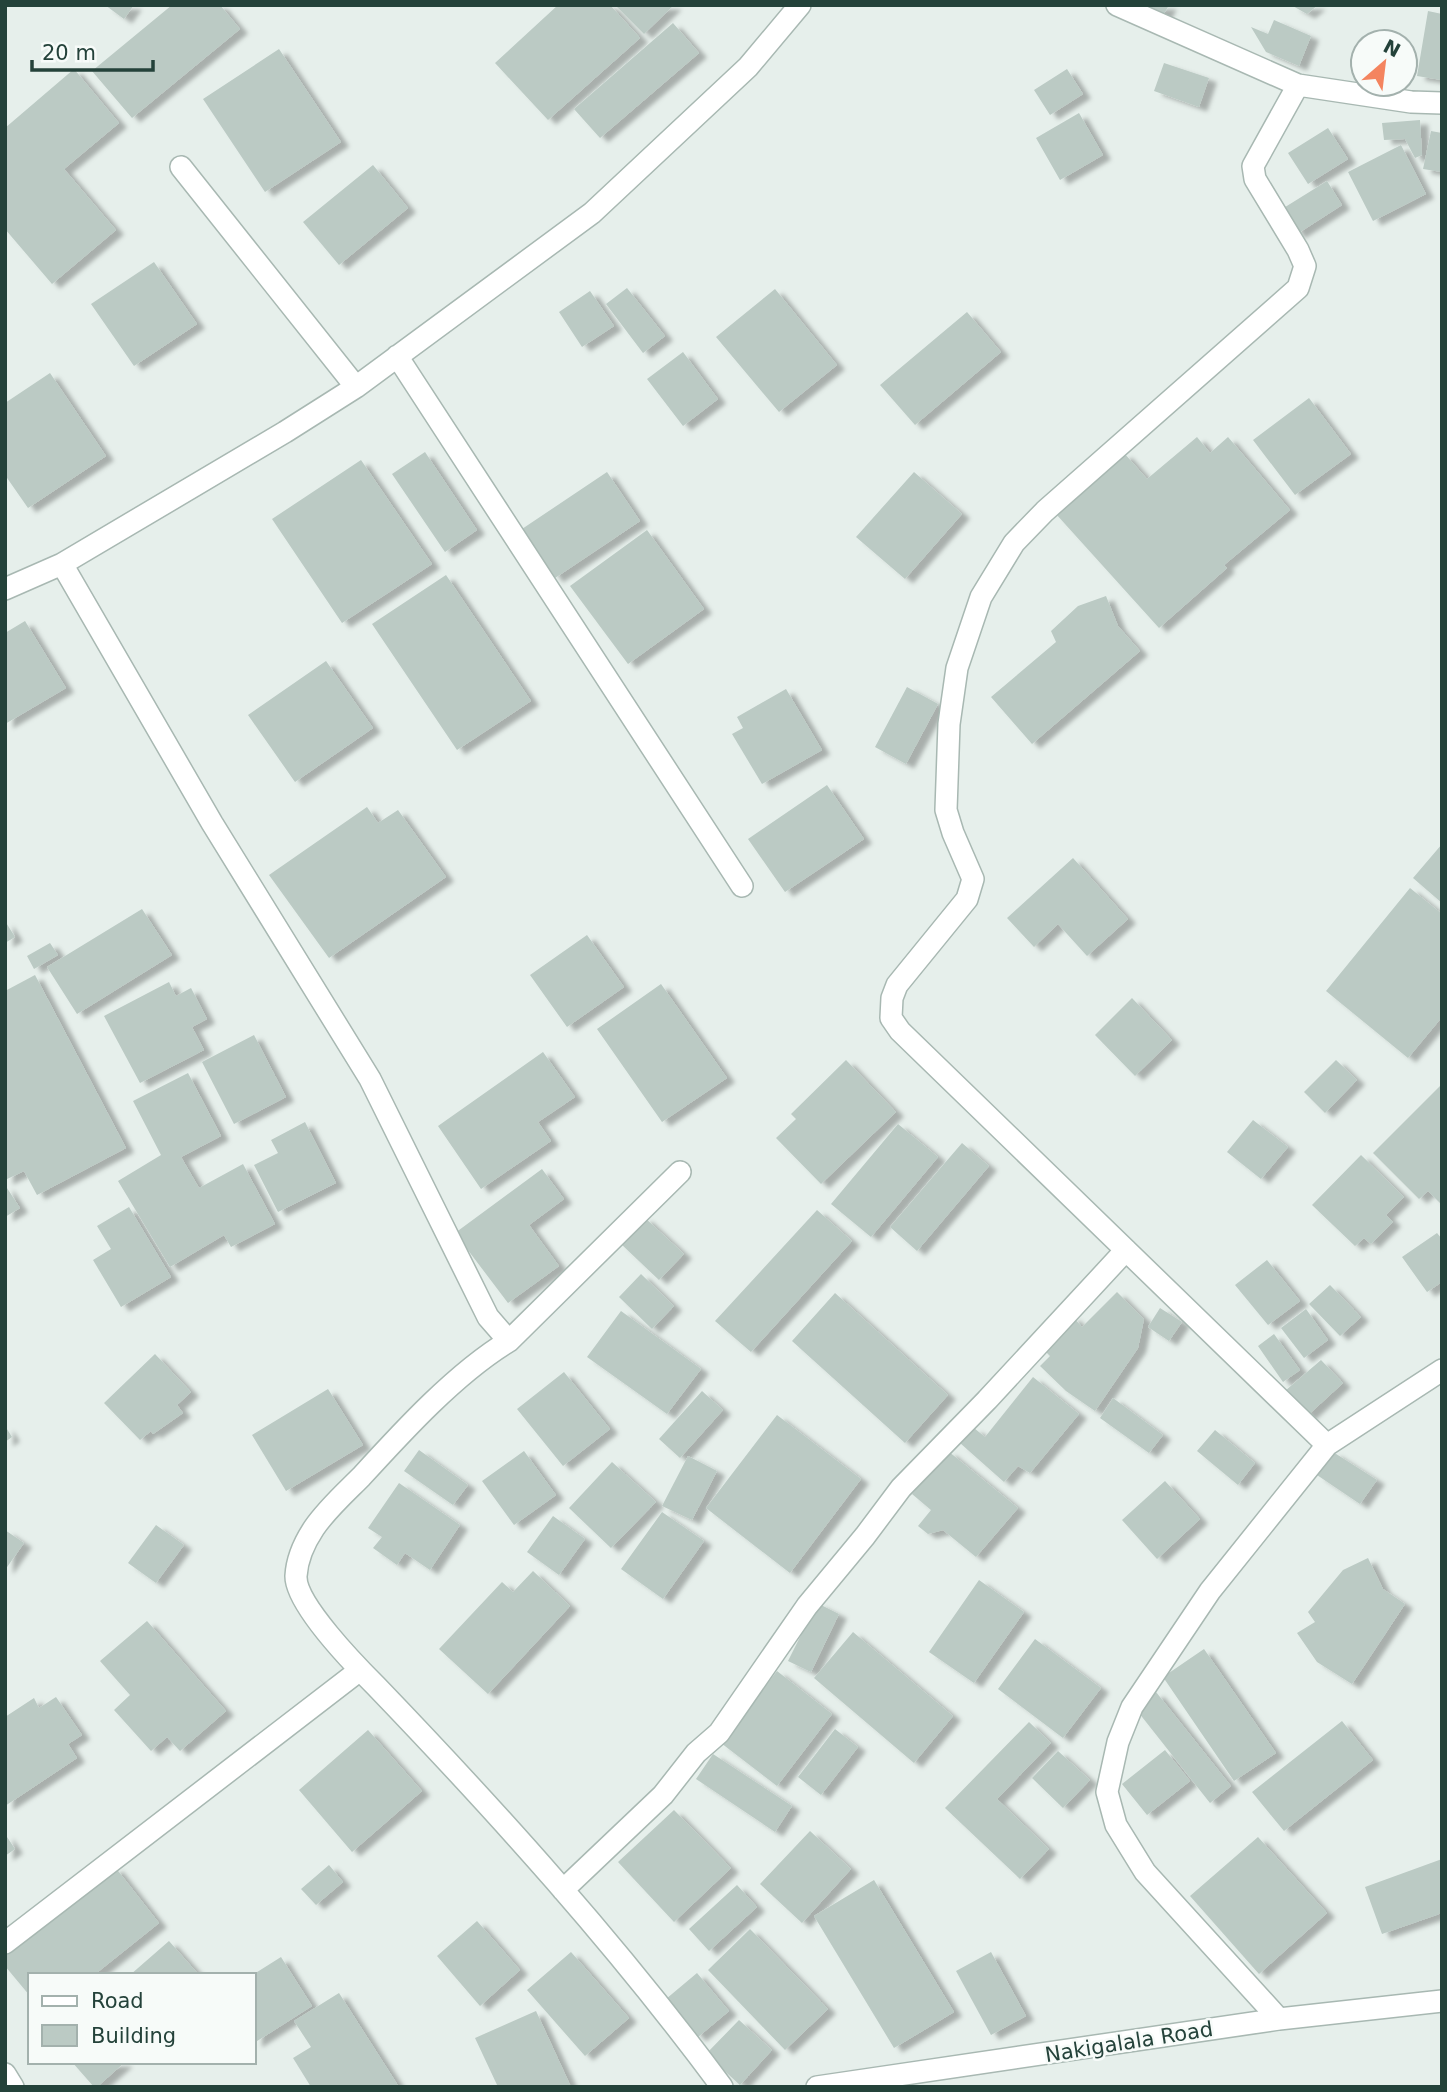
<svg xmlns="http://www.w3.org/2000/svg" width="1447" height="2092" viewBox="0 0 1447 2092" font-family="'DejaVu Sans',sans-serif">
<defs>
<filter id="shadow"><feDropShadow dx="8" dy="4.5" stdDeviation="2" flood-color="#0004"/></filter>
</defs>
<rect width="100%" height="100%" fill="#e6efeb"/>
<path fill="#bbcac4" filter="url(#shadow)" d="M105,5H134L124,19Z
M172,5H220L240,29L132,118L92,71Z
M558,5H610L640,38L548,120L495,63Z
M615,5H674L644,34Z
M1139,5H1169L1161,19Z
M1291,5H1318L1307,14Z
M1428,11L1442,14V80L1417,76Z
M1274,20L1311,36L1299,66L1266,52L1251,27L1268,34Z
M673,23L699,53L600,138L574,109Z
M279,49L341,142L265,192L203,99Z
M1164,63L1209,78L1199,107L1154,91Z
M74,69L119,123L64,169L116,230L52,284L5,229V128Z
M1067,69L1083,94L1050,115L1034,90Z
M1079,113L1103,155L1060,180L1036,138Z
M1420,120L1422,155L1415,158L1405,139L1384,140L1382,123Z
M1328,128L1348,159L1308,184L1288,153Z
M1431,131L1442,133V172L1423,169Z
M1401,145L1426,194L1373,221L1348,172Z
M373,165L408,208L339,265L303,222Z
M1327,181L1342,205L1297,234L1282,209Z
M154,262L197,324L134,366L91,304Z
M627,288L665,336L643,353L606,304Z
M775,289L837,365L779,412L716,337Z
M590,291L614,326L582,347L559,312Z
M967,312L1001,352L915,425L880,385Z
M683,352L718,399L683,426L647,379Z
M50,373L106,456L28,508L5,475V403Z
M1309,398L1351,454L1295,495L1253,440Z
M1197,437L1210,453L1228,437L1290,510L1224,565L1227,568L1159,628L1056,514L1124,453L1147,479Z
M425,452L477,530L445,552L392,474Z
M361,460L432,564L342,623L272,519Z
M607,472L640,521L555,578L522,529Z
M914,472L962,514L905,579L856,537Z
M647,530L704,609L628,664L570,586Z
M446,575L531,701L457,750L372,624Z
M1106,596L1118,626L1140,651L1032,744L991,697L1056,642L1051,631L1078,606Z
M25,621L66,688L5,724V633Z
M326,661L373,728L295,782L248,715Z
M907,687L938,704L906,764L875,747Z
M786,689L822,750L762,784L732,734L743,728L737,717Z
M827,785L864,839L785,892L748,839Z
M367,807L378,823L398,810L446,877L329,958L269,875Z
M1442,844V903L1413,878Z
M1073,858L1128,919L1087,956L1058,924L1034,947L1007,918Z
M1410,888L1442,914V1017L1408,1058L1326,991Z
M142,909L172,955L77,1014L47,967Z
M5,921L15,937L5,943Z
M587,935L624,987L567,1027L530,975Z
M50,943L58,955L34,969L27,956Z
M35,975L126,1148L37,1195L24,1171L5,1180V991Z
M169,982L176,996L191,988L207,1019L192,1027L204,1050L140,1083L104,1016Z
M661,984L727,1078L662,1122L597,1029Z
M1132,998L1172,1040L1135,1076L1095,1035Z
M254,1035L286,1097L234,1124L202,1062Z
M543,1052L575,1097L538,1122L551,1141L481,1189L438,1126Z
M846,1060L896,1112L821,1184L776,1138L796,1119L791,1114Z
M1336,1060L1357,1080L1325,1113L1304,1092Z
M188,1073L221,1136L181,1157L199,1188L243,1164L275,1224L231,1247L224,1235L170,1267L118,1181L161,1155L133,1101Z
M1442,1084V1205L1428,1191L1419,1199L1373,1153Z
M1253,1120L1288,1147L1261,1179L1227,1152Z
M305,1122L336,1183L278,1212L254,1165L278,1153L271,1140Z
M898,1124L938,1157L871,1237L831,1204Z
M962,1143L989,1166L917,1251L890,1227Z
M1361,1155L1404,1197L1386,1215L1393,1222L1371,1244L1364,1238L1355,1246L1312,1205Z
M542,1169L564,1199L529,1225L559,1266L508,1303L455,1233Z
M5,1185L20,1208L5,1217Z
M129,1207L171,1277L121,1307L93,1260L111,1249L97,1226Z
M817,1210L852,1241L751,1352L715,1321Z
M644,1217L684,1254L659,1280L620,1243Z
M1437,1233L1442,1239V1282L1427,1292L1402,1257Z
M1267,1260L1300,1301L1268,1325L1235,1285Z
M641,1274L674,1306L652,1329L619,1297Z
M1330,1285L1361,1317L1340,1336L1309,1304Z
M1117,1292L1144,1319L1138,1348L1095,1411L1066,1391L1040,1366L1050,1356L1041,1347L1072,1316L1082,1327Z
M835,1293L948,1395L905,1443L792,1341Z
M1160,1308L1182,1322L1169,1341L1148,1327Z
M1306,1309L1328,1340L1304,1358L1281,1328Z
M621,1311L701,1369L667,1414L587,1357Z
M1274,1334L1300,1370L1283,1382L1258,1346Z
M155,1354L191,1392L177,1405L183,1413L153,1434L151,1431L140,1440L104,1403Z
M1321,1360L1343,1383L1307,1416L1285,1391Z
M564,1372L610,1429L563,1466L517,1409Z
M1033,1377L1079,1414L1030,1473L1018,1466L1004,1482L960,1443L974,1428L985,1437Z
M328,1389L363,1445L286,1491L252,1435Z
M702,1391L723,1410L680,1458L659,1439Z
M1113,1398L1163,1435L1149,1453L1100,1418Z
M777,1415L861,1479L790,1573L706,1508Z
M5,1426L12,1437L5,1442Z
M1215,1430L1255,1463L1238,1485L1197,1451Z
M419,1450L468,1485L453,1505L404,1471Z
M524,1451L556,1495L514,1525L482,1481Z
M948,1451L1018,1508L976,1557L943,1530L928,1534L918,1526L931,1510L912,1494Z
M1333,1452L1377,1480L1360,1504L1317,1475Z
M688,1456L717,1471L692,1520L662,1506Z
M612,1462L656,1502L611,1548L569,1508Z
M1165,1481L1200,1519L1157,1559L1122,1520Z
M399,1483L460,1525L430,1570L405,1553L397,1565L373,1548L382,1537L368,1528Z
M662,1512L704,1541L663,1599L621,1569Z
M553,1516L585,1539L559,1575L527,1552Z
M156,1525L184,1545L156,1583L128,1563Z
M5,1530L24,1543L5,1570Z
M1368,1558L1383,1589L1405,1604L1352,1684L1317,1662L1297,1633L1315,1622L1308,1612L1343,1570Z
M533,1571L570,1606L488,1694L439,1649L502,1582L513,1592Z
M979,1580L1024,1612L974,1683L929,1652Z
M817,1603L839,1614L811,1672L788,1661Z
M147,1621L226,1711L180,1751L167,1737L151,1751L114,1710L130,1695L100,1661Z
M853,1632L953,1716L914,1763L814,1678Z
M1035,1639L1101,1688L1063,1738L998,1689Z
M1204,1649L1276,1753L1234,1781L1163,1677Z
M777,1671L832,1714L777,1786L721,1743Z
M1156,1692L1231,1786L1210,1803L1135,1708Z
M56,1697L82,1735L68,1744L77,1758L5,1806V1717L34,1698L39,1708Z
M1342,1721L1373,1760L1284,1831L1252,1792Z
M1029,1722L1051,1743L997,1799L1049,1849L1020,1879L945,1808Z
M835,1729L858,1747L821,1795L798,1777Z
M368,1730L422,1791L352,1852L299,1790Z
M1165,1750L1190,1781L1147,1815L1122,1784Z
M1058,1751L1090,1780L1063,1808L1032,1778Z
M713,1754L792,1806L775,1832L696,1779Z
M674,1810L731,1868L674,1922L618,1862Z
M810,1831L851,1869L802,1923L760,1884Z
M5,1834L15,1849L5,1856Z
M1258,1837L1327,1913L1259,1974L1190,1896Z
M1442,1859V1913L1382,1934L1365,1887Z
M329,1865L343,1882L316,1905L301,1889Z
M115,1867L159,1923L94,1975H30V1996L5,1966V1953Z
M874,1880L954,2012L894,2048L814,1916Z
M737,1885L757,1907L709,1951L689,1929Z
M477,1921L520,1970L480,2006L437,1956Z
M750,1929L828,2009L785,2050L708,1970Z
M169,1941L199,1975H130Z
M571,1952L629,2018L585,2056L527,1990Z
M991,1952L1026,2016L991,2035L956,1971Z
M281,1957L312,2006L254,2043V1974Z
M697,1973L729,2011L698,2037L666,1999Z
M339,1993L399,2087H311L293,2058L311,2047L294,2021Z
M536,2011L571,2087H498L475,2038Z
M739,2020L772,2050L740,2085L706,2054Z
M72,2062H125L97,2087H94Z"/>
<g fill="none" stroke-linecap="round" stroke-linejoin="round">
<defs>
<path id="minor" d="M1117,5L1298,85L1411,102L1442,103
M1298,85L1253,166L1255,179L1298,250L1305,266L1298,288L1045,511L1014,543L981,597L957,668L949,724L946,810L953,833L973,879L967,899L897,985L892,998L891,1018L900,1031L1327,1445
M181,167L356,387
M397,356L742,886
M62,564L212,823L370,1079L488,1317L509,1341C456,1373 403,1431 361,1477C345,1493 327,1509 314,1528C304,1543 297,1558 296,1576C295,1604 356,1666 376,1686C498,1813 617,1945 722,2087
M5,589L62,564L285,432L356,387L592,213L748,67L800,5
M509,1341L680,1172
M563,1890L663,1795L696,1753L719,1733L807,1606L865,1536L901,1488L987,1400L1126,1250
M5,1943L360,1670
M1279,2019L1145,1872L1116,1825L1107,1792L1118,1742L1132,1707L1210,1591L1327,1445L1442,1370
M5,2074L13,2087
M817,2087L1279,2019L1442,2001"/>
</defs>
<use href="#minor" stroke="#a8b8b2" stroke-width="24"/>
<use href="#minor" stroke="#fff" stroke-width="21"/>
</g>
<g text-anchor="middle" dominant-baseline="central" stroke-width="5" stroke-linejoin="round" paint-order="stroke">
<g font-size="21" fill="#24423a" stroke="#f7fbf9">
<text transform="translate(1129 2042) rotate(-9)">Nakigalala Road</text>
</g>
</g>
<rect width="1447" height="2092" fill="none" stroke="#24423a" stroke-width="14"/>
<rect x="28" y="1973" width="228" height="91" fill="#f7fbf9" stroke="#a3b1ad" stroke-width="2"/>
<rect x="42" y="1996" width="35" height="10" fill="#ffffff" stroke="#a3b1ad" stroke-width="2"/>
<text x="91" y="2008" font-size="21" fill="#24423a">Road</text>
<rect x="42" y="2025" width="35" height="21" fill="#bbcac4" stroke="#a3b1ad" stroke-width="2"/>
<text x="91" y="2043" font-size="21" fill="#24423a">Building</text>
<g transform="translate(1384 63) rotate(28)"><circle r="33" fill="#f7fbf9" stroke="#a3b1ad" stroke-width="2"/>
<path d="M0-5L12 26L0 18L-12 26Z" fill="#f4845f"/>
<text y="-10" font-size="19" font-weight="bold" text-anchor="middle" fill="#24423a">N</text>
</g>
<path d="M32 60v10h121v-10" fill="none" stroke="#24423a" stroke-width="3.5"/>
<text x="42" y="60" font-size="21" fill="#24423a" stroke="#f7fbf9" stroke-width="5" paint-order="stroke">20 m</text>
</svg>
